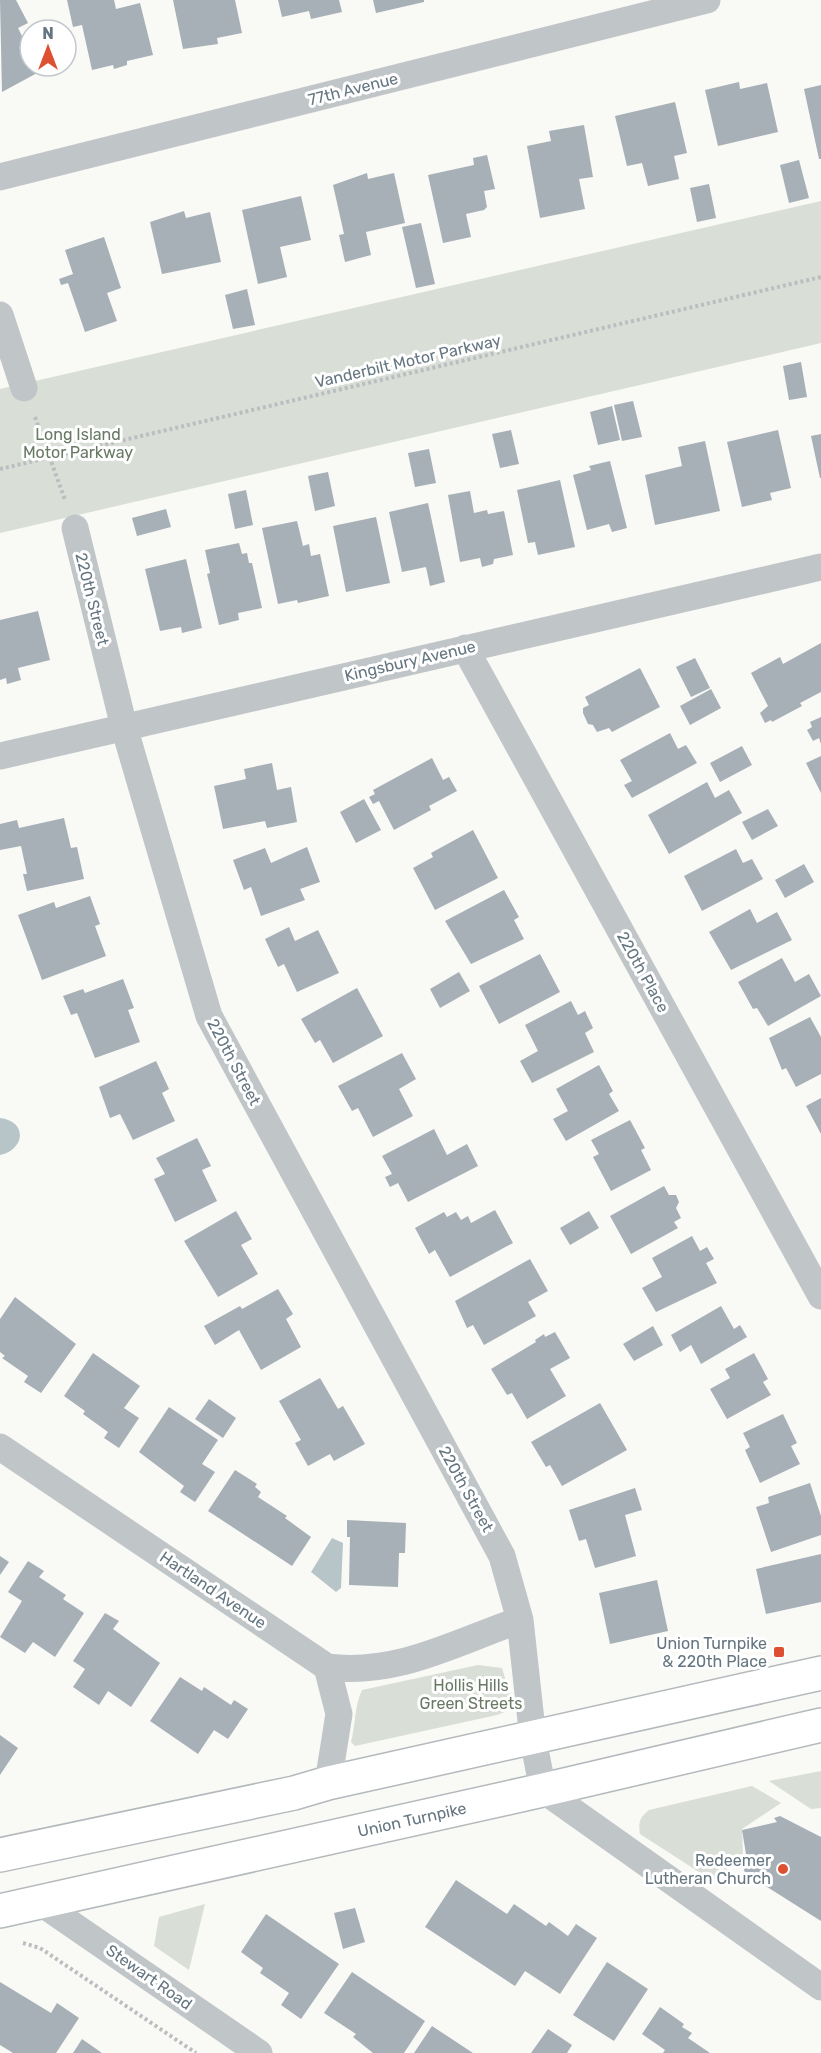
<svg xmlns="http://www.w3.org/2000/svg" width="821" height="2053" viewBox="0 0 821 2053" font-family="Rubik,sans-serif">
<rect width="100%" height="100%" fill="#f9f9f6"/>
<path fill="#d9ded6" d="M821,201V343L0,533V389Z
M478,1665L502,1668L512,1702L507,1711L497,1715L355,1746L351,1742C356,1723 354,1708 362,1690Z
M821,1771V1808L811,1809L769,1781Z
M752,1786L781,1803L742,1829L743,1857L713,1881L640,1834C638,1822 640,1817 649,1810Z
M205,1904L189,1970L154,1946L159,1917Z"/>
<path fill="#b8c5c8" d="M0,1118C27,1121 26,1149 0,1155Z
M332,1538L343,1543L341,1588L336,1592L311,1572Z"/>
<path fill="#a7b0b6" d="M0,0H16L28,23L18,28L23,38L30,34V66H50L2,92Z
M67,0H114L116,9L140,3L153,55L127,61V65L114,69L113,65L92,70L82,25L73,27Z
M173,0H235L242,33L217,38L218,44L183,49Z
M278,0H339L342,12L311,19L309,11L282,17Z
M373,0H424V2L376,13Z
M739,82L740,89L767,83L778,132L718,146L705,90Z
M821,85V159H819L804,89Z
M675,102L687,153L674,156L679,179L648,186L642,163L627,166L615,116Z
M584,125L593,177L579,179L585,209L540,218L527,146L551,141L549,131Z
M487,155L495,189L484,191L487,207L484,210L466,214L471,237L443,243L428,175L474,165L473,158Z
M799,160L809,198L789,203L780,165Z
M367,173L368,179L394,173L405,223L366,232L371,255L345,262L339,235L344,234L333,185Z
M709,184L716,218L697,222L690,188Z
M301,196L311,240L280,247L287,277L258,284L242,210Z
M184,211L186,218L210,212L221,262L162,274L150,222Z
M421,223L435,284L416,288L402,227Z
M104,237L121,288L107,293L117,321L85,332L68,283L61,285L59,279L73,274L65,250Z
M247,289L255,325L233,329L225,295Z
M801,362L807,397L789,400L783,366Z
M633,401L642,437L622,441L614,405Z
M612,406L620,440L598,445L590,412Z
M511,430L519,464L500,468L492,434Z
M778,430L791,488L770,493L772,500L742,507L727,442Z
M821,434V478H820L811,436Z
M705,441L720,511L655,525L645,475L682,466L678,447Z
M429,449L436,483L415,487L408,453Z
M610,461L627,528L612,532L609,524L587,530L573,475L591,470L589,466Z
M328,472L335,506L315,511L308,476Z
M560,480L575,547L538,555L535,542L528,543L517,490Z
M246,490L253,525L235,529L228,494Z
M470,491L474,513L487,510L488,514L504,511L513,555L494,559L493,564L482,567L480,558L460,562L448,495Z
M428,503L445,582L430,586L426,567L402,572L389,512Z
M166,509L171,527L137,536L132,518Z
M376,517L390,583L346,592L333,526Z
M297,521L303,546L309,544L311,556L320,554L329,596L298,603L297,600L278,604L262,528Z
M239,543L242,554L247,553L249,563H252L262,608L238,613L239,620L219,625L207,574L210,573L205,550Z
M186,559L202,628L182,633L181,627L160,631L145,569Z
M38,611L50,660L18,668L21,680L7,684L6,678L0,680V620Z
M821,643V692L800,703L802,706L772,722L771,720L765,723L760,713L768,706L751,673L780,657L783,664Z
M695,658L710,688L691,697L676,667Z
M640,668L660,707L612,732L609,728L597,732L593,725L588,724L583,713V708L589,705L585,697Z
M711,689L721,708L690,725L680,706Z
M821,717V744L819,738L813,741L807,730L812,727L810,722Z
M670,733L678,749L686,745L697,763L632,798L624,785L632,781L620,760Z
M742,746L752,765L720,782L710,763Z
M821,756V793L806,763Z
M432,758L443,780L449,777L457,791L429,806L431,810L394,830L379,801L373,804L369,797L375,794L373,790Z
M272,763L277,790L291,787L297,822L267,828L265,821L223,829L214,786L246,779L244,769Z
M707,782L715,798L729,790L742,813L669,854L648,815Z
M364,799L381,830L356,843L340,812Z
M768,809L778,826L752,840L742,822Z
M64,818L71,848L77,847L84,879L27,891L23,874H27L21,846L0,850V824L17,820L19,828Z
M473,830L498,878L435,910L413,868L433,857L431,853Z
M307,847L320,882L300,889L305,900L261,916L251,887L244,890L233,860L265,848L271,863Z
M736,849L743,863L752,859L763,879L702,911L684,876Z
M804,864L814,882L785,898L775,880Z
M504,890L519,917L514,920L524,939L471,964L445,921Z
M90,896L100,924L95,926L106,956L42,980L18,915L54,902L56,908Z
M750,909L757,923L777,912L792,940L731,970L709,932Z
M289,927L295,941L318,930L339,973L297,992L284,964L278,967L265,939Z
M540,954L560,992L499,1024L479,986Z
M782,958L795,982L809,974L821,996L768,1026L757,1008L753,1009L738,982Z
M459,972L470,991L440,1008L430,989Z
M123,979L134,1008L128,1010L140,1042L95,1058L77,1013L71,1015L63,996L83,989L85,993Z
M357,988L383,1036L333,1063L320,1040L315,1043L301,1019Z
M571,1001L578,1015L585,1011L593,1028L585,1033L594,1052L532,1083L520,1061L538,1051L525,1025Z
M810,1017L821,1037V1074L796,1087L786,1068L782,1070L769,1038Z
M402,1053L416,1079L399,1089L413,1116L373,1137L358,1108L352,1111L338,1086Z
M156,1061L169,1089L162,1093L175,1121L133,1140L120,1114L110,1118L99,1087Z
M599,1065L613,1091L609,1094L619,1111L566,1141L553,1119L568,1111L556,1089Z
M821,1098V1134L806,1106Z
M630,1120L645,1148L641,1150L651,1170L611,1191L593,1157L599,1154L591,1140Z
M434,1129L447,1155L467,1144L478,1166L408,1202L398,1183L390,1187L385,1177L392,1174L382,1156Z
M197,1138L211,1166L202,1170L217,1201L175,1222L154,1179L165,1174L156,1158Z
M664,1186L669,1195H676L679,1202L676,1208L681,1218L674,1222L678,1228L631,1254L610,1216Z
M495,1210L513,1243L450,1277L435,1250L429,1254L415,1228L444,1212L447,1217L456,1212L461,1220L468,1216L471,1223Z
M236,1211L252,1239L241,1245L258,1274L218,1297L184,1241Z
M589,1211L599,1228L570,1245L560,1228Z
M692,1236L700,1251L707,1247L714,1259L706,1263L717,1283L656,1312L642,1288L662,1277L652,1258Z
M530,1259L548,1291L528,1302L536,1316L484,1345L473,1325L467,1328L455,1301Z
M278,1289L293,1314L286,1319L301,1347L261,1370L239,1330L215,1345L204,1326L240,1306L242,1309Z
M15,1297L76,1344L41,1393L24,1382L28,1376L2,1358L5,1356L0,1352V1319Z
M721,1306L734,1329L740,1325L747,1337L701,1364L691,1345L680,1352L671,1335Z
M653,1326L663,1345L634,1361L623,1344Z
M555,1332L570,1358L550,1369L566,1396L527,1419L512,1393L507,1395L491,1369L536,1342L535,1340L544,1334L545,1337Z
M93,1353L140,1386L124,1408L139,1418L119,1448L104,1438L108,1432L83,1414L85,1411L64,1396Z
M754,1353L768,1379L763,1382L771,1395L727,1419L710,1389L730,1378L725,1369Z
M320,1378L338,1409L343,1406L365,1444L334,1461L330,1454L308,1466L295,1443L301,1440L279,1401Z
M209,1399L236,1418L223,1438L195,1419Z
M600,1403L627,1450L562,1486L550,1465L546,1467L531,1442Z
M169,1407L218,1440L202,1464L215,1472L195,1502L180,1492L184,1486L139,1452Z
M783,1414L797,1443L791,1446L800,1464L760,1483L745,1450L750,1447L743,1433Z
M235,1470L257,1484L255,1487L261,1492L258,1497L287,1516L285,1518L311,1537L292,1566L208,1511Z
M810,1483L821,1516V1535L771,1552L756,1507L769,1503L768,1497Z
M635,1488L642,1510L625,1515L636,1556L595,1568L586,1539L579,1541L569,1510Z
M347,1520L406,1523L405,1553H399L398,1587L349,1585L350,1537H347Z
M821,1554V1602L766,1614L756,1569Z
M0,1556L9,1562L0,1575Z
M28,1561L44,1571L39,1577L66,1595L63,1599L84,1613L55,1657L33,1642L25,1653L0,1637L22,1601L8,1592Z
M657,1580L668,1631L610,1644L599,1593Z
M105,1613L119,1621L113,1629L160,1663L131,1707L108,1691L99,1705L73,1687L85,1669L73,1661Z
M180,1677L202,1691L204,1687L231,1705L234,1700L248,1709L228,1739L214,1730L198,1754L150,1721Z
M0,1735L18,1748L0,1775Z
M780,1816L821,1837V1921L745,1873L743,1866H748L742,1830L777,1822L774,1818Z
M456,1880L507,1914L514,1904L546,1926L549,1922L568,1936L576,1924L597,1938L560,1994L525,1971L515,1986L425,1927Z
M355,1908L365,1942L343,1949L334,1913Z
M266,1914L339,1964L301,2019L281,2005L289,1993L260,1973L263,1968L241,1952Z
M607,1962L648,1989L614,2041L573,2015Z
M352,1972L425,2021L404,2053H373L353,2037L356,2034L324,2013Z
M0,1982L51,2013L57,2003L79,2018L56,2053H13L0,2045Z
M660,2007L684,2024L682,2027L692,2033L688,2038L710,2053H663L665,2050L642,2034Z
M432,2026L473,2053H414Z
M548,2029L572,2045L567,2053H531Z
M82,2039L102,2053H73Z"/>
<g fill="none" stroke-linecap="round" stroke-linejoin="round">
<defs>
<g id="primary">
<path d="M0,1855L294,1793L328,1783L821,1673"/>
<path id="s1" d="M0,1911L543,1790L821,1725"/>
</g>
</defs>
<use href="#primary" stroke="#b4b9bd" stroke-width="36"/>
<path stroke="#bbbec0" stroke-width="4" stroke-dasharray="3 3" stroke-linecap="butt" d="M35,417L65,500
M0,469L821,277
M23,1943L40,1948L196,2053"/>
<path stroke="#c0c5c8" stroke-width="27" d="M0,177L707,0
M0,315L24,388
M75,528L124,727L209,1016L502,1556L520,1620L533,1739L543,1790L821,1987
M465,648L821,1296
M0,756L821,567
M0,1447L327,1667L339,1714L328,1783
M327,1667C398,1676 456,1642 520,1620
M38,1901L259,2053"/>
<use href="#primary" stroke="#fff" stroke-width="33"/>
</g>
<g fill="#de5032" stroke="#fff" stroke-width="2">
<rect x="773" y="1646" width="12" height="12" rx="3"/>
<circle cx="783" cy="1869" r="6"/>
</g>
<g text-anchor="middle" dominant-baseline="central" stroke-width="6" stroke-linejoin="round" paint-order="stroke">
<g font-size="16" fill="#657680" stroke="#fff">
<text transform="translate(353 89) rotate(-14)">77th Avenue</text>
<text transform="translate(408 361) rotate(-13)">Vanderbilt Motor Parkway</text>
<text transform="translate(92 599) rotate(76)">220th Street</text>
<text transform="translate(410 661) rotate(-13)">Kingsbury Avenue</text>
<text transform="translate(643 972) rotate(61)">220th Place</text>
<text transform="translate(234 1062) rotate(62)">220th Street</text>
<text transform="translate(466 1489) rotate(61)">220th Street</text>
<text transform="translate(213 1590) rotate(34)">Hartland Avenue</text>
<text stroke="none"><textPath href="#s1" startOffset="422">Union Turnpike</textPath></text>
<text transform="translate(149 1977) rotate(35)">Stewart Road</text>
</g>
<g font-size="16" fill="#687964" stroke="#fff">
<text x="78" y="434">Long Island<tspan x="78" dy="18">Motor Parkway</tspan></text>
<text x="471" y="1685">Hollis Hills<tspan x="471" dy="18">Green Streets</tspan></text>
</g>
<g font-size="16" fill="#657680" stroke="#fff" text-anchor="end">
<text x="767" y="1643">Union Turnpike<tspan x="767" dy="18">&amp; 220th Place</tspan></text>
<text x="771" y="1860">Redeemer<tspan x="771" dy="18">Lutheran Church</tspan></text>
</g>
</g>
<g transform="translate(48 48)"><circle r="28" fill="#ffffff" stroke="#c1c8cc" stroke-width="1.5"/>
<path d="M0-4.5L10 22L0 15L-10 22Z" fill="#de5032"/>
<text y="-9" font-size="16" font-weight="bold" text-anchor="middle" fill="#657680">N</text>
</g>
</svg>
